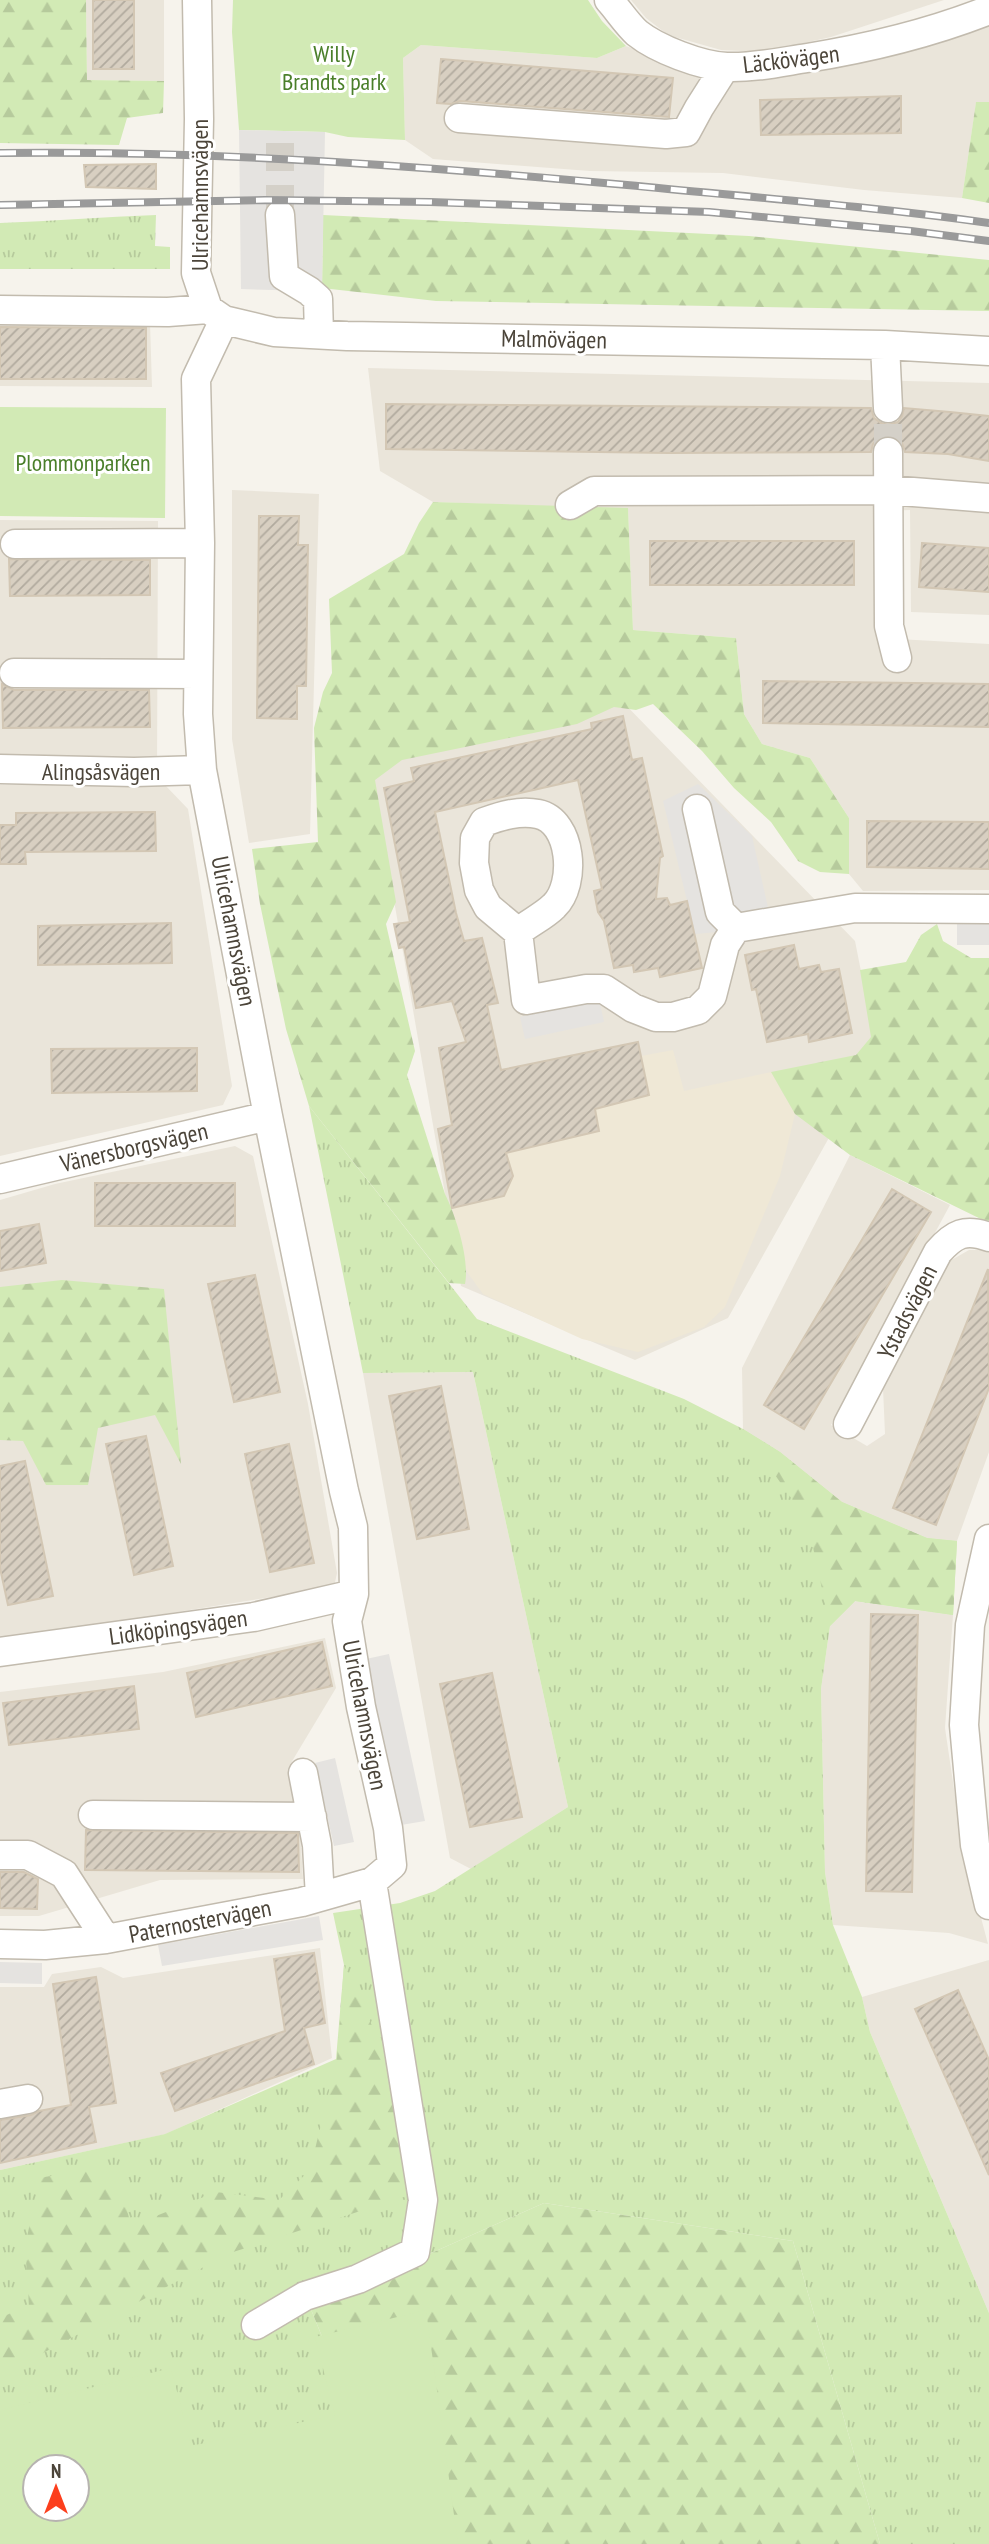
<svg xmlns="http://www.w3.org/2000/svg" width="989" height="2544" viewBox="0 0 989 2544" font-family="'PT Sans Narrow',sans-serif">
<defs>
<pattern id="grass-tufts" width="24" height="20" patternUnits="userSpaceOnUse" patternTransform="scale(1.75)"><rect width="24" height="20" fill="#d2eab5"/><path d="M3 7l-1-3M5 7V3M7 7l1-3M15 17l-1-3M17 17v-4M19 17l1-3" fill="none" stroke="#b6ca9c"/></pattern>
<pattern id="forest-firs" width="22" height="20" patternUnits="userSpaceOnUse" patternTransform="scale(1.75)"><rect width="22" height="20" fill="#d2eab5"/><path d="M5 1l3.5 6h-7zM16 11l3.5 6h-7z" fill="#b6ca9c"/></pattern>
<pattern id="building-hatch" width="6" height="6" patternUnits="userSpaceOnUse" patternTransform="scale(1.75)"><rect width="6" height="6" fill="#d8cfc1"/><path d="M-1 1l2-2M0 6l6-6M5 7l2-2" fill="none" stroke="#b1aa9e"/></pattern>
</defs>
<rect width="100%" height="100%" fill="#f6f3ec"/>
<path fill="#eae5da" d="M86,0H164V81L87,80Z
M631,0H944L831,37L763,52L721,50L668,35L646,18Z
M989,22V102L976,103L962,198L864,190L723,173L590,171L433,159L405,140L403,58L421,45L597,58L626,46L685,69L729,77L769,79L868,60Z
M0,322L150,323L152,387L0,386Z
M368,368L989,383V615L911,612L910,510L879,511V638L989,644V890L863,891L849,874V818L810,758L762,744L744,714L736,638L633,630L628,509L433,502L380,471Z
M232,490L319,494L310,834L249,843L232,739Z
M0,520L158,521L157,772L0,769Z
M617,696L855,941L877,1052L728,1318L635,1360L461,1286L368,751Z
M0,785H165L188,809L232,1086L223,1105L0,1156Z
M235,1146L253,1156L308,1404L337,1573L334,1587L0,1640V1200L55,1184Z
M850,1155L950,1205L831,1425L867,1446L885,1434L883,1388L948,1262L969,1250H989V1452L957,1541L927,1538L842,1502L780,1452L743,1429L742,1368Z
M473,1372L568,1807L471,1869L450,1858L363,1373Z
M854,1601L953,1615L945,1728L963,1850L988,1944L949,1933L833,1925L825,1872L821,1689L830,1626Z
M325,1638L336,1688L288,1768L299,1814L303,1879L160,1880L39,1916H0V1692L163,1672Z
M320,1948L332,2058L166,2134L0,2170V1987H44L52,1974L101,1967L123,1978Z
M989,1960V2313L870,2032L862,1997Z"/>
<path fill="#efe8d6" d="M673,1050L684,1091L771,1072L795,1114L780,1176L725,1307L704,1327L638,1352L582,1339L483,1294L467,1272L452,1208L504,1196L512,1176L505,1151L599,1131L595,1109L649,1095L641,1056Z"/>
<path fill="url(#grass-tufts)" fill-rule="evenodd" d="M156,215L155,246L170,247V269H0V223C52,221 104,217 156,215Z
M309,1106L477,1319L684,1399L743,1429L780,1452L842,1502L927,1538L957,1541L953,1615L855,1601L830,1626L821,1689L825,1872L833,1925L862,1997L870,2032L989,2313V2544H880L793,2241L544,2203L310,2307L406,2544H0V2170L165,2134L336,2059L344,1965L333,1913L400,1903L435,1891L568,1807L473,1372L363,1373ZM35,2467H77V2509H35Z"/>
<path fill="url(#forest-firs)" d="M0,0H86L87,80L164,81L163,113L127,118L119,145L0,143Z
M976,102H989V203L962,198Z
M323,215L749,236L989,260V311L436,301L322,288Z
M433,502L628,508L633,630L736,638L744,714L762,744L810,758L849,818V874L820,872L798,861L771,822L734,788L702,751L653,704L636,710L614,707L577,724L402,760L375,780L396,902L386,924L415,1051L407,1075L445,1194C456,1216 470,1260 465,1284L449,1283L309,1106L286,1029L260,904L252,849L318,842L314,728L323,692L332,673L329,599L404,554L419,523Z
M937,924L943,941L971,958H989V1223L850,1155L795,1114L771,1072L856,1055L871,1037L860,970L906,962L921,935Z
M62,1280L164,1289L181,1464L155,1415L98,1428L88,1485H46L23,1441L0,1440V1287Z
M743,1429L780,1452L842,1502L927,1538L957,1541L953,1615L855,1601L830,1626L811,1538L796,1505Z
M344,1965L386,2056L403,2151L407,2196L230,2253L0,2376V2318L29,2305L25,2245L41,2178L90,2167L121,2186L131,2226L216,2192L279,2200L310,2170L337,2058Z
M544,2203L793,2241L880,2544H406L310,2307Z"/>
<path fill="#d2eab5" fill-rule="evenodd" d="M233,0H588L602,21L626,46L597,58L421,45L403,58L405,140L348,137L325,132L239,130L232,32Z
M0,407L166,408L165,518L0,516Z
M426,2310L458,2544H0V2410L171,2368L191,2446L335,2415L315,2337ZM35,2467H77V2509H35Z"/>
<path fill="#e5e3e0" d="M239,130L325,132L322,288L309,291L241,289Z
M698,784L752,836L771,921L717,932L695,934L663,801Z
M957,918H989V945H957Z
M599,999L604,1022L525,1039L520,1017Z
M389,1654L425,1821L401,1825L366,1659Z
M335,1758L354,1842L334,1846L315,1763Z
M319,1916L323,1940L162,1966L158,1945Z
M0,1962L42,1963V1984L0,1983Z"/>
<path fill="url(#building-hatch)" stroke="#d3c7b4" stroke-width="2" d="M93,0H134V69H93Z
M441,59L673,78L669,117L460,101L451,104L437,103Z
M901,96V133L761,135L760,100Z
M156,164V189L86,187L84,165Z
M0,327L146,328V379H0Z
M386,404L871,408L874,418L881,423L888,425L898,422L902,416L904,408L950,412L989,416V461L948,454L905,452L902,443L896,437L889,435L879,438L873,444L871,452L669,453L386,449Z
M259,516H299L298,545H308L306,686H297V719L257,718Z
M650,541H854V585H650Z
M922,543L989,548V592L919,587Z
M9,559L150,560V595L10,596Z
M763,681L989,684V727L763,723Z
M2,684L14,690H149L150,727L3,728Z
M623,716L632,760L642,758L663,856L660,858L656,899L667,898L670,905L687,901L702,968L660,977L658,968L634,972L633,965L614,968L604,921L598,912L594,891L602,889L578,780L435,812L456,913L464,941L482,938L498,1003L487,1005L501,1070L638,1042L649,1095L595,1109L599,1131L506,1153L513,1176L504,1196L452,1208L438,1129L452,1125L439,1048L466,1042L452,1001L416,1008L404,947L399,948L394,924L410,922L384,788L414,781L411,768L592,729L591,723Z
M155,812L156,851L25,852L26,864H0V825H16V813Z
M867,821L989,822V869L867,867Z
M171,923L172,963L38,965V926Z
M794,945L799,969L819,965L821,972L839,969L852,1033L809,1042L808,1034L767,1042L756,989L752,990L745,955Z
M197,1048V1091L52,1093L51,1049Z
M95,1183H235V1226H95Z
M892,1189L931,1212L804,1429L764,1405Z
M39,1224L46,1263L0,1271V1231Z
M988,1269L989,1388L936,1525L893,1508Z
M255,1275L280,1392L234,1402L208,1284Z
M441,1386L469,1529L417,1539L389,1396Z
M146,1436L173,1566L134,1575L106,1444Z
M289,1444L314,1563L270,1572L245,1454Z
M25,1461L53,1596L8,1605L0,1568V1466Z
M871,1614L918,1615L912,1892L866,1891Z
M322,1642L332,1686L196,1717L187,1673Z
M492,1673L522,1817L470,1827L440,1684Z
M134,1686L139,1729L9,1745L3,1703Z
M86,1830L298,1833L299,1872L85,1870Z
M0,1872H24L38,1879L37,1909L0,1908Z
M314,1953L325,2023L304,2028L314,2064L175,2111L161,2073L285,2031L274,1959Z
M96,1977L116,2103L89,2107L96,2142L0,2163V2120L31,2115L39,2111L71,2105L53,1984Z
M958,1990L989,2060V2175L915,2009Z"/>
<g fill="none" stroke-linecap="round" stroke-linejoin="round">
<path stroke="#d4d0c8" stroke-width="28" stroke-dasharray="28 14" stroke-linecap="butt" d="M280,143V215
M888,452V408"/>
<defs>
<path id="minor" d="M197,0L199,119L196,273L208,309L224,320L274,332L347,336L885,345L989,351
M609,0C618,10 627,24 637,33C657,49 701,66 727,67C754,68 781,62 807,58C869,48 931,33 989,10
M459,118L666,134L686,132L699,108L725,67
M280,215L284,276L309,291L318,299L319,334
M0,310L168,312L208,309
M885,345L888,408
M888,452L889,626L897,658
M570,505L594,491L888,490L989,498
M15,544L200,543
M14,673L198,674
M0,769L134,772L202,770
M697,809L720,912L736,928L855,908L989,909
M518,932L488,907L479,890L474,863L475,838L484,822C501,816 519,810 538,814C572,821 577,884 554,906C544,916 529,923 518,932L526,1000L586,989H604L633,1008L656,1017H673L698,1010L712,996L725,945L736,928
M0,1179L268,1116
M848,1424L938,1252C954,1234 965,1228 989,1237
M989,1539L970,1625L964,1725L975,1845L989,1905
M0,1652L254,1617L354,1594
M303,1773L317,1845L320,1897
M93,1815L312,1817
M0,1855H28L64,1874L106,1939
M0,1944L45,1945L106,1939L302,1902L372,1882L392,1865L388,1828L361,1707L347,1621L354,1594L353,1527L344,1491L268,1116L202,770L198,714L200,543L196,379L224,320
M0,2104L28,2099
M256,2325L305,2296L358,2279L415,2252L423,2200L372,1882"/>
</defs>
<use href="#minor" stroke="#c2bbae" stroke-width="31"/>
<use href="#minor" stroke="#fff" stroke-width="28"/>
<defs>
<path id="rail" d="M0,153C210,150 418,166 627,185C748,197 869,206 989,223
M0,205L265,200L430,202L709,212L911,231L989,241"/>
</defs>
<use href="#rail" stroke="#9a9a9a" stroke-width="8"/>
<use href="#rail" stroke="#fff" stroke-width="5" stroke-dasharray="16" stroke-linecap="butt"/>
</g>
<g text-anchor="middle" dominant-baseline="central" stroke-width="6" stroke-linejoin="round" paint-order="stroke">
<g font-size="24" fill="#4a7f2a" stroke="#fff">
<text x="334" y="53">Willy<tspan x="334" dy="28">Brandts park</tspan></text>
<text x="83" y="462">Plommonparken</text>
</g>
<g font-size="24" fill="#4b4439" stroke="#fff">
<text transform="translate(791 59) rotate(-7)">Läckövägen</text>
<text transform="translate(199 195) rotate(-90)">Ulricehamnsvägen</text>
<text transform="translate(554 339) rotate(1)">Malmövägen</text>
<text x="101" y="771">Alingsåsvägen</text>
<text transform="translate(234 931) rotate(79)">Ulricehamnsvägen</text>
<text transform="translate(134 1147) rotate(-13)">Vänersborgsvägen</text>
<text transform="translate(907 1312) rotate(-63)">Ystadsvägen</text>
<text transform="translate(178 1627) rotate(-8)">Lidköpingsvägen</text>
<text transform="translate(365 1715) rotate(79)">Ulricehamnsvägen</text>
<text transform="translate(200 1921) rotate(-11)">Paternostervägen</text>
</g>
</g>
<g transform="translate(56 2488)"><circle r="33" fill="#ffffff" stroke="#b7b4b0" stroke-width="2"/>
<path d="M0-5L12 26L0 18L-12 26Z" fill="#fc3f1d"/>
<text y="-10" font-size="19" font-weight="bold" text-anchor="middle" fill="#4b4439">N</text>
</g>
</svg>
